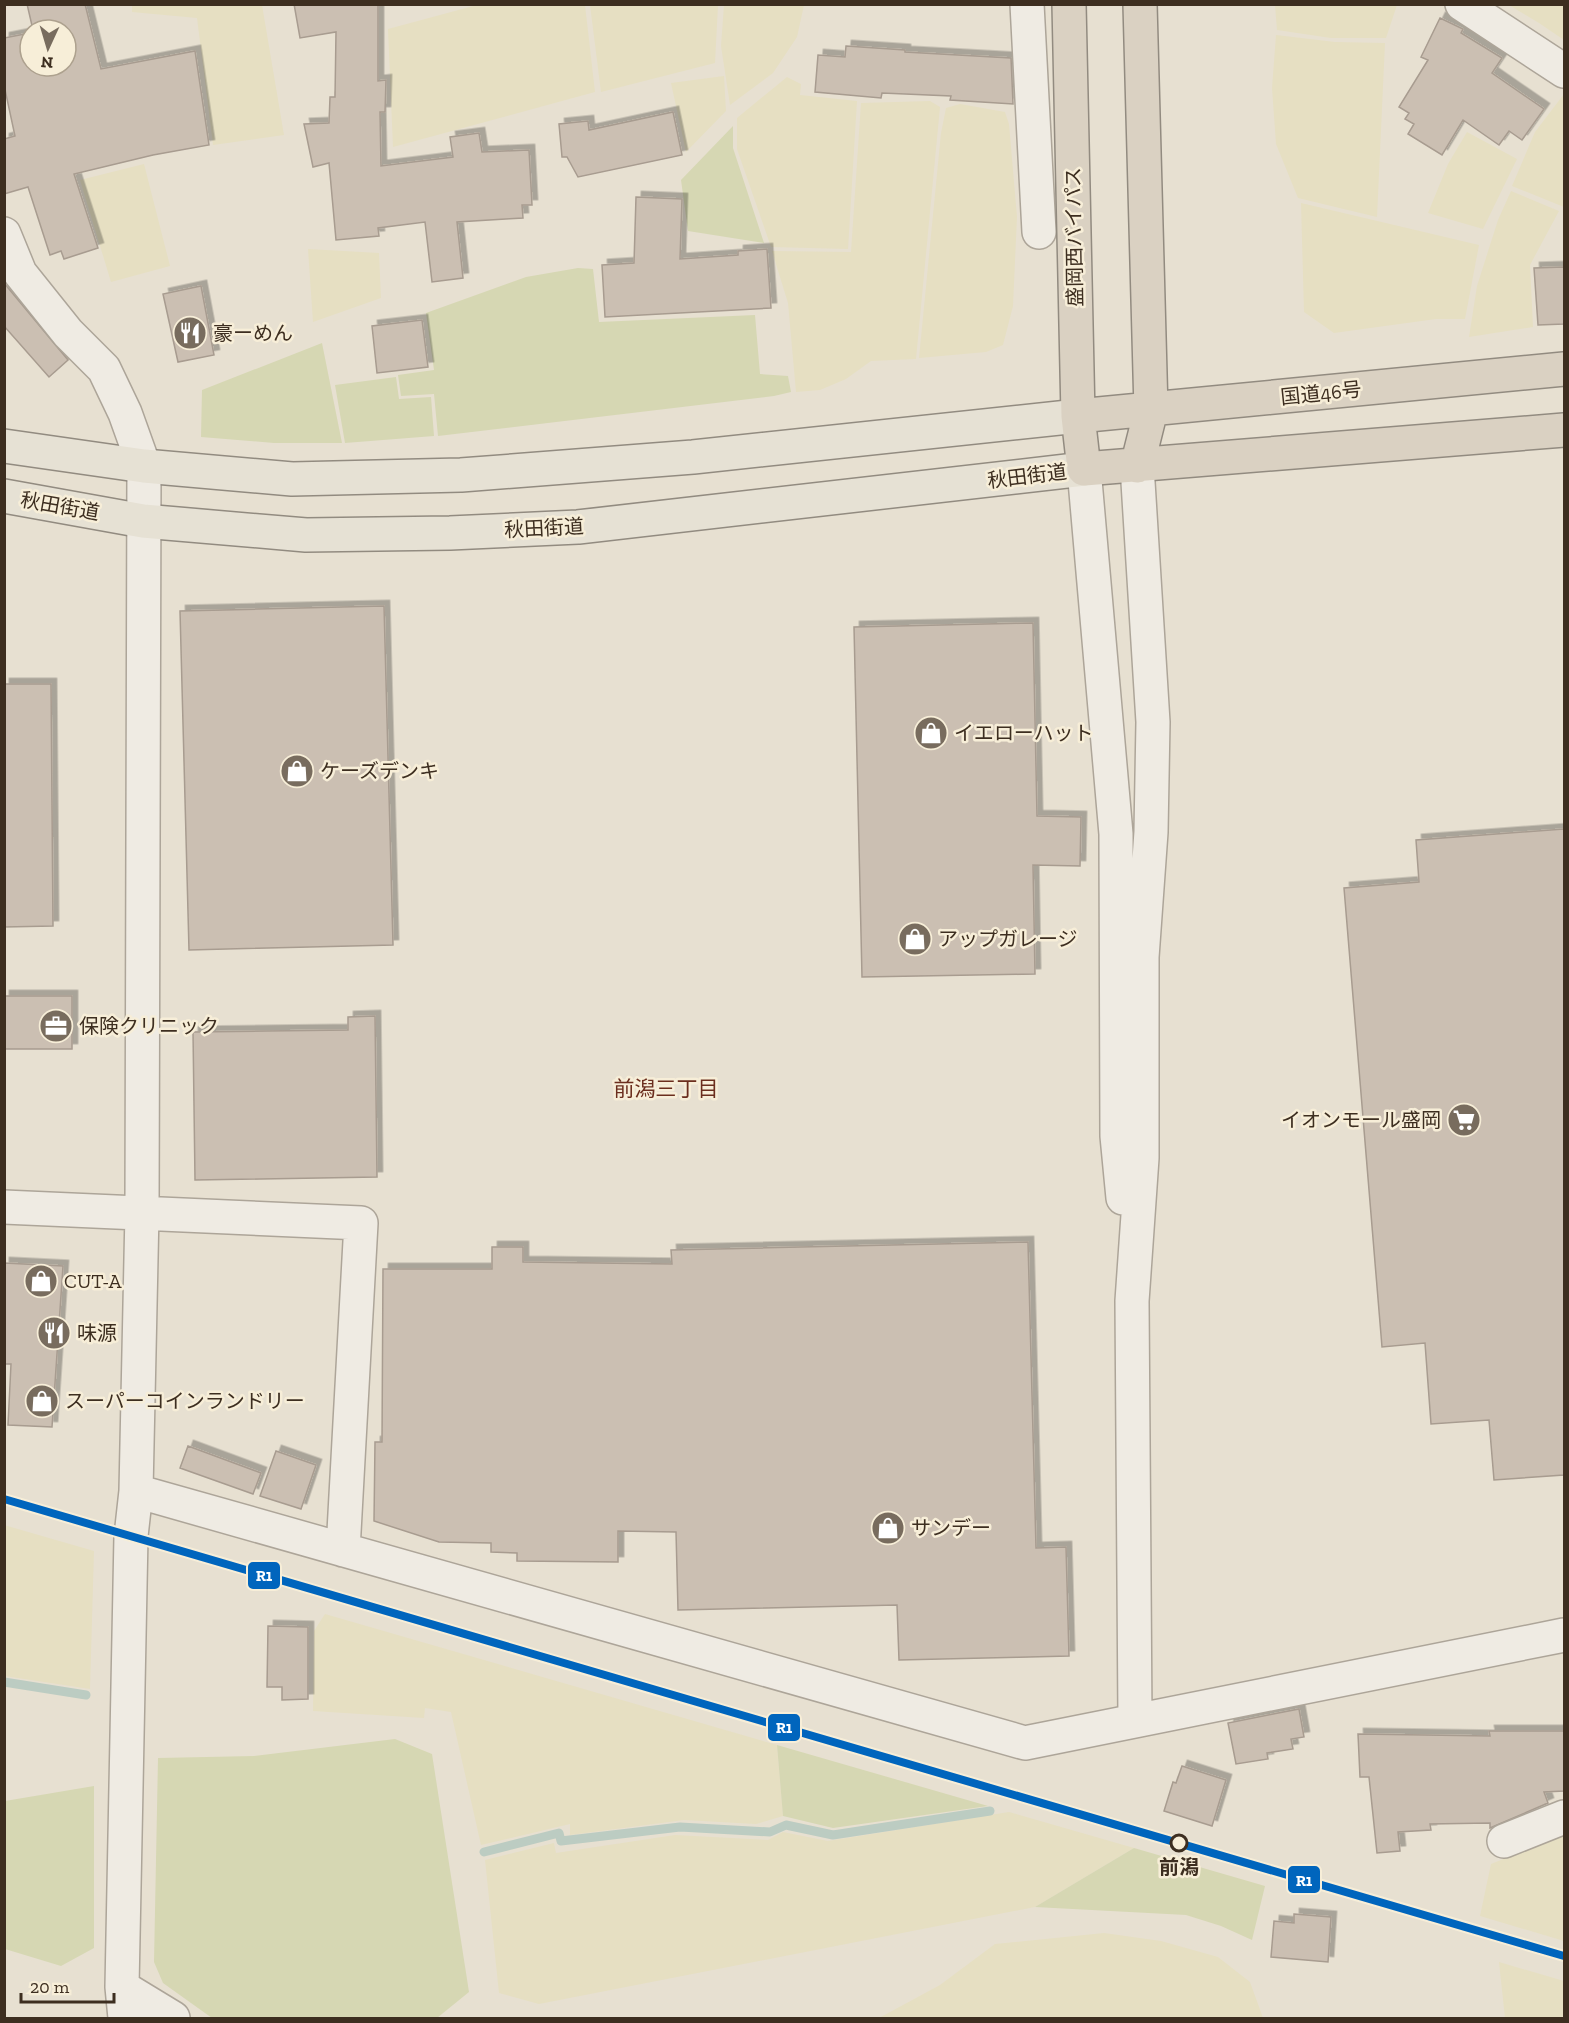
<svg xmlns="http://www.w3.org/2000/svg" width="1569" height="2023" viewBox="0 0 1569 2023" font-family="'Zilla Slab','Noto Sans JP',serif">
<defs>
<filter id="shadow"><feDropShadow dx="5.5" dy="-5.5" stdDeviation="0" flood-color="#0004"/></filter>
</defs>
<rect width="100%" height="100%" fill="#e7e0d1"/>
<path fill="#e6dfc2" d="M132,5H262L284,135L213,145L197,18L132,12Z
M477,5H585L595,92L393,147L388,29Z
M590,5H718L715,63L601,92Z
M724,5H804L797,37L773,73L730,105L721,46Z
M1275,5V4L1397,5L1386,38H1331L1277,30Z
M1509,5H1564V40L1539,23Z
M1276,35L1335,42L1385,43L1377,217L1298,198L1276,144L1272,88Z
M724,76L726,111L686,152L671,83Z
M787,77L801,84L800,95L857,101L848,249L771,247L737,149V118Z
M1564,94V207L1512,186L1535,132Z
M930,101L940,107L916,359L871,361L846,379L820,390L796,392L788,303L772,251L851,252L861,103Z
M960,104L1005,112L1009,124L1017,217L1013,306L1003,345L986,352L919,358L941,133L946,108Z
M1467,132L1517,159L1483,229L1428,213L1448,164Z
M144,164L170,266L111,282L80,180Z
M1511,191L1559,211L1530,265L1533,327L1469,337L1477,286L1498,220Z
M1301,203L1479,245L1465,319H1436L1334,333L1304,312Z
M308,249L379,253L381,298L313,322Z
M4,1525L94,1551L90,1689L5,1676Z
M325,1614L777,1745L783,1816L756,1824L684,1820L570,1835V1824L481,1845L451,1712L425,1708L424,1718L313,1711L314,1631Z
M1009,1812L1134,1848L1035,1907L539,2004L499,1993L485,1860L554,1843L556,1853L675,1835L768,1840L783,1832L828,1841Z
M1564,1835V1941L1480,1916L1491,1864Z
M1104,1933L1161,1941L1218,1957L1250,1982L1263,2018H879L940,1985L995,1944Z
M1499,1962L1564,1981V2018H1505Z"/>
<path fill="#d6d7b3" d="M733,126V148L764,243L688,231L681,180Z
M578,268L593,269L599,322L755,315L760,374L788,376L791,392L774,396L438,436L434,394L401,396L398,375L434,370L426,313L526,277Z
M322,343L342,443H274L201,437L202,390Z
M396,377L399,399L431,397L434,436L345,443L335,385Z
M395,1739L432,1754L469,1992L437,2018H212L163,1983L154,1962L158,1758L254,1756Z
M777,1745L988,1806L833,1828L783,1816Z
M94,1786V1948L61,1966L5,1949V1801Z
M1134,1848L1265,1886L1252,1940L1221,1926L1186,1915L1035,1907Z"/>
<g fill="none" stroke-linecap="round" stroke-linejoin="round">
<path stroke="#bcccc2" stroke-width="9" d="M4,1682L86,1695
M484,1852L559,1833L561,1841L680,1827L770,1832L786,1825L833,1835L990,1811"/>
</g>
<path fill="#cbbfb2" stroke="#a89c90" stroke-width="1.5" filter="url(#shadow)" d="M27,4H85L101,69L195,51L209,145L153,155L74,174L98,248L64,259L61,251L50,255L28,187L4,194V139L15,136L4,85V38L30,33V66H66V30H33Z
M294,4H378V81L386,80L385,112H380L381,166L453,157L450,137L479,133L482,152L529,150L532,205H522L523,218L457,222L463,278L432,282L425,222L378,228L379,236L336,240L329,163L313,167L304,124L329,123L330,97H335L336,32L300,38Z
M1440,18L1463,29L1461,33L1502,58L1492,73L1544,109L1522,140L1509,131L1499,145L1463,120L1442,155L1408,134L1414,124L1405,119L1409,113L1399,107L1428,60L1421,57Z
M846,46L905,50V52L1011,58L1013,104L950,100L951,96L882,93L881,98L815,92L818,55L845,57Z
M673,112L682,155L578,177L567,157H562L559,124L588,121L589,130Z
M636,197L682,199L680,259L738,255V251L767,249L771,308L605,317L602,265L634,263Z
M1564,267V324L1538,325L1534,268Z
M4,283L68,360L49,377L4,326Z
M201,286L214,355L178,362L163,294Z
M422,320L428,367L377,373L372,326Z
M384,606L393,945L189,950L180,611Z
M1033,623L1037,816L1081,817L1080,866L1033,865L1035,974L862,977L854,627Z
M4,684H51L53,926L4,927Z
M1564,829V1475L1494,1480L1489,1420L1431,1424L1425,1343L1382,1347L1344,888L1419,882L1416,840Z
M4,996H72V1049H4Z
M375,1016L377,1177L195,1180L193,1032L348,1030V1017Z
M1028,1242L1036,1548L1066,1547L1069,1656L899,1660L897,1605L678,1610L676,1532L618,1531V1562L517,1561V1553L491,1552V1543L439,1542L374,1521L375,1442H382L383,1269H492V1247H523V1262L672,1264L671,1250Z
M4,1263L63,1266L52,1427L8,1425L11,1364H4Z
M188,1446L261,1473L253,1494L180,1468Z
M276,1451L316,1465L301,1509L260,1496Z
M268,1626L308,1627V1699L282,1700V1687H267Z
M1299,1709L1304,1737L1291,1739L1293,1749L1267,1753L1268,1759L1236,1764L1228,1723Z
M1489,1731H1564V1791L1544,1792L1548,1803L1490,1828V1823L1430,1824L1431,1830L1398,1832L1400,1851L1377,1853L1369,1777H1360L1358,1734L1490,1736Z
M1182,1766L1226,1780L1212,1826L1164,1811L1173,1782L1176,1783Z
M1294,1914L1331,1917L1328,1962L1271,1957L1274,1921L1294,1923Z"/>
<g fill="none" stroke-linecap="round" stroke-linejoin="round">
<defs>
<path id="minor" d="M1027,4L1039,232
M1462,4L1564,71
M4,234L20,273L68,333L104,369L125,413L144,466L142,1212L136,1491L131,1536L122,1987L125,2018
M1084,469L1116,834L1117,1136L1123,1198
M4,1207L361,1223L343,1550
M136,1491L1025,1743L1564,1635
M1135,1720L1132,1301L1142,1158V957L1151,832L1153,722L1137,466
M1504,1841L1564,1817
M122,1987L173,2018"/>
<path id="major" d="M4,446L144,466L292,479L461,475L693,457L1078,416
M4,496L143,521L306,535L450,533L578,527L1084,469"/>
<path id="highway" d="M1069,4L1078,416L1084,469L1564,430
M1078,416L1564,369
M1137,466L1151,410L1140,4"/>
</defs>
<use href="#minor" stroke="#ada599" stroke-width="36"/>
<use href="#major" stroke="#928b80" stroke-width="36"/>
<use href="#highway" stroke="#928b80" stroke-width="36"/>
<use href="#minor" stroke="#efebe3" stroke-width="33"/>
<use href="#major" stroke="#e6e1d4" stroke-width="33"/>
<use href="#highway" stroke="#dad1c2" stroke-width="33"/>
<defs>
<path id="rail-1" d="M4,1499L1564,1956"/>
</defs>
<use href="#rail-1" stroke="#f7eed8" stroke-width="12"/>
<use href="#rail-1" stroke="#0065bd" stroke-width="8"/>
</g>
<defs>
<symbol id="restaurant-disc" viewBox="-11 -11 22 22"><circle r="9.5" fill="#786c5e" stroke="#f7eed8"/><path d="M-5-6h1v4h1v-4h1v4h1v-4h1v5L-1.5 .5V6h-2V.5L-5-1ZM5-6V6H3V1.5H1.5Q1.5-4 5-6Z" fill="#fff"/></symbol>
<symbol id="shop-disc" viewBox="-11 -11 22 22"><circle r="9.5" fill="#786c5e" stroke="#f7eed8"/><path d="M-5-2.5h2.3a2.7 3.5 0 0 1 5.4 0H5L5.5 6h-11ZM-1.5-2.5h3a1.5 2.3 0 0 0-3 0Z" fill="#fff"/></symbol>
<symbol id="office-disc" viewBox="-11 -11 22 22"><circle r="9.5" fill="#786c5e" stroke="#f7eed8"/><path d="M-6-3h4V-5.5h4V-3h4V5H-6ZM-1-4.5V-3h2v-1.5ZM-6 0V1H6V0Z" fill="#fff"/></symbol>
<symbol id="supermarket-disc" viewBox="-11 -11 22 22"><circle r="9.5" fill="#786c5e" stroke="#f7eed8"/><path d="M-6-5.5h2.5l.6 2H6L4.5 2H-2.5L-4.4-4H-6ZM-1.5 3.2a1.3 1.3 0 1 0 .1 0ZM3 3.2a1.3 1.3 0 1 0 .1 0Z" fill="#fff"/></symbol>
</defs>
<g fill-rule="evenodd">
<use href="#restaurant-disc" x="171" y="314" width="38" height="38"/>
<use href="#shop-disc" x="912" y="714" width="38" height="38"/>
<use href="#shop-disc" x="278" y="752" width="38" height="38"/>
<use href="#shop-disc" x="896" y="920" width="38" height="38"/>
<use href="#office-disc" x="37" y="1007" width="38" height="38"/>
<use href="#supermarket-disc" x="1445" y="1101" width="38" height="38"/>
<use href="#shop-disc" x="22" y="1262" width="38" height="38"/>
<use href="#restaurant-disc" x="35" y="1314" width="38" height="38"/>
<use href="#shop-disc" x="23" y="1382" width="38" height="38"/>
<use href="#shop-disc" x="869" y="1509" width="38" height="38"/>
</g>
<circle fill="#f7eed8" stroke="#3d2e20" stroke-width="3" cx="1179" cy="1843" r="8"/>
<g text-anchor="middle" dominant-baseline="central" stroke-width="5" stroke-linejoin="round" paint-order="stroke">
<g font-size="20" fill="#3d2e20" stroke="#f7eed8">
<text transform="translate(1074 237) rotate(-91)">盛岡西バイパス</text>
<text transform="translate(1321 393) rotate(-6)">国道46号</text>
<text transform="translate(1027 476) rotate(-7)">秋田街道</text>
<text transform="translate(60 506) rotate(10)">秋田街道</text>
<text transform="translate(544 528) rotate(-3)">秋田街道</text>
</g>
<g font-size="20" fill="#3d2e20" stroke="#f7eed8" text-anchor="start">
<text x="213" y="333">豪ーめん</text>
<text x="954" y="733">イエローハット</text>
<text x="320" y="771">ケーズデンキ</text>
<text x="938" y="939">アップガレージ</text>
<text x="79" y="1026">保険クリニック</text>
<text x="1441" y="1120" text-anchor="end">イオンモール盛岡</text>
<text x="64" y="1281">CUT-A</text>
<text x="77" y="1333">味源</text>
<text x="65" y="1401">スーパーコインランドリー</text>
<text x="911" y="1528">サンデー</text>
</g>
<g font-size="20" font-weight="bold" fill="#3d2e20" stroke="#f7eed8">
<text x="1179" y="1867">前潟</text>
</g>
<g font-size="21" fill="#6b2e1e" stroke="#f7eed8">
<text x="666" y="1088">前潟三丁目</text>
</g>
</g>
<g stroke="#f7eed8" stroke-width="2">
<rect x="247" y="1561" width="34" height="29" rx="6" fill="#0065bd"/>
<rect x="767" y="1713" width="34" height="29" rx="6" fill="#0065bd"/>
<rect x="1287" y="1865" width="34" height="29" rx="6" fill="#0065bd"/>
</g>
<g font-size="16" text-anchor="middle" font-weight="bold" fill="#fff">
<text x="264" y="1581">R1</text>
<text x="784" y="1733">R1</text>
<text x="1304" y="1886">R1</text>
</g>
<rect width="1569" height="2023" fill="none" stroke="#3d2e20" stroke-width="12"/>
<g transform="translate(48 48) rotate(184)"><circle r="28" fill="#f7eed8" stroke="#ada18e" stroke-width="1.5"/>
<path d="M0-4.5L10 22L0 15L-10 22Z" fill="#786c5e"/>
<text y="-9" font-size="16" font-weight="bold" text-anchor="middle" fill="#3d2e20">N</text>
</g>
<path d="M21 1993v9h93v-9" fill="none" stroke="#3d2e20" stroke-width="3"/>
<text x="30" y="1993" font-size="18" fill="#3d2e20" stroke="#f7eed8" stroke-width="4.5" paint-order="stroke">20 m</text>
</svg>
